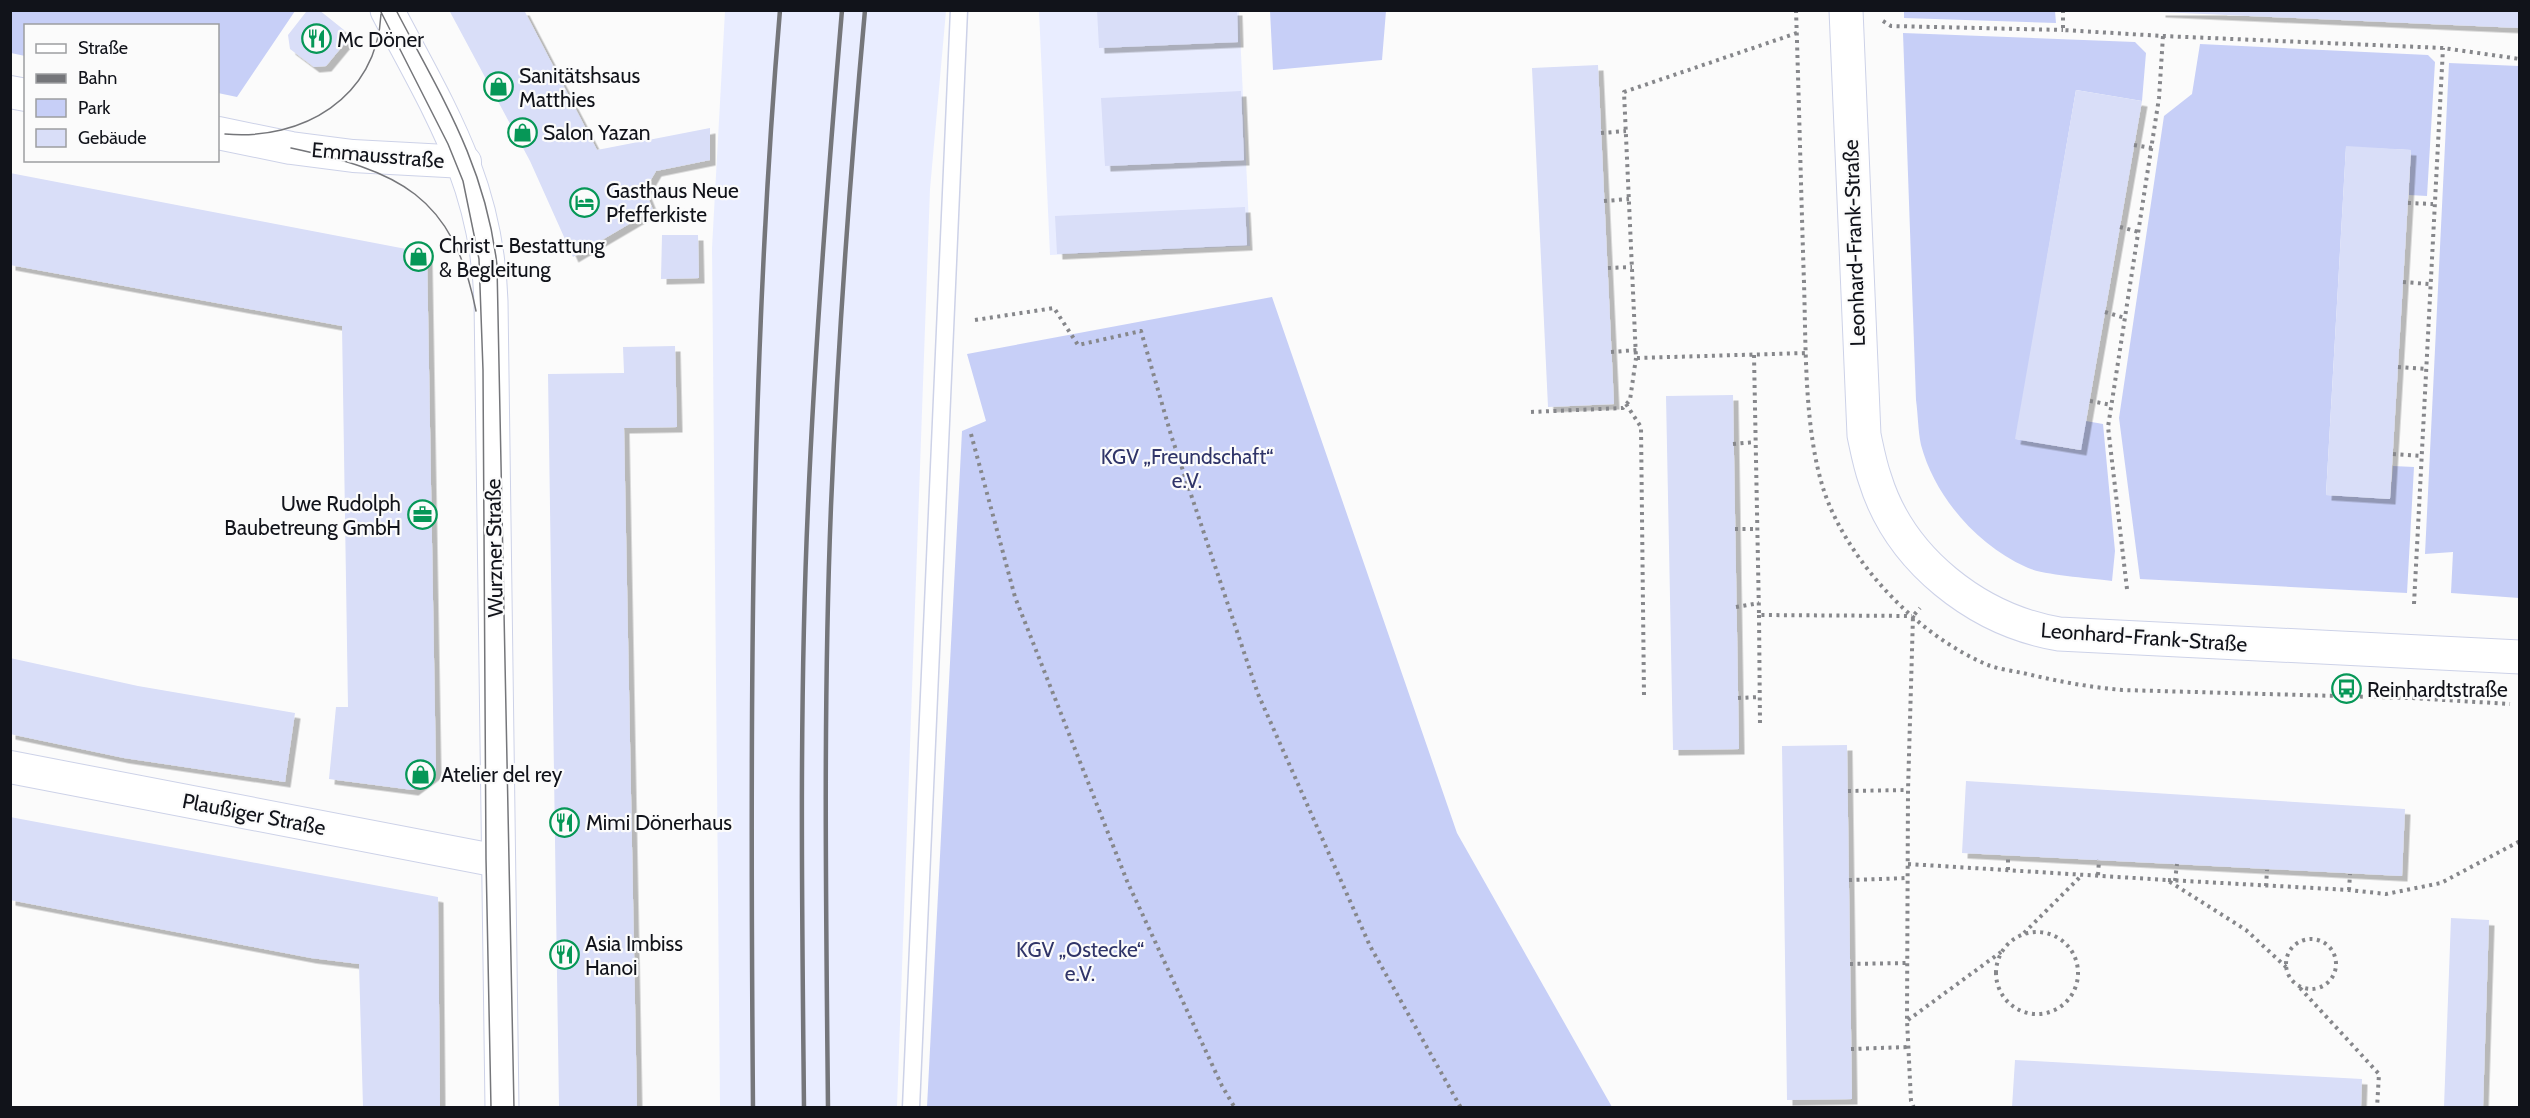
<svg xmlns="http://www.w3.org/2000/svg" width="2530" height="1118" viewBox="0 0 2530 1118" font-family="Cabin,sans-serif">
<defs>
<filter id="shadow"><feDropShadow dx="5.5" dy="5.5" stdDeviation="0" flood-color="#0004"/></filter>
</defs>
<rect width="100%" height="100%" fill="#fbfbfb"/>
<path fill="#e9edff" d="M725,11H946L930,189L897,1107H720L712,248Z
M1039,11H1239L1250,246L1050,255Z"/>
<path fill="#c7cff7" d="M10,11L11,10L295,11L237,97L218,93V26H26L25,56L11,53Z
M1270,11H1386L1382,60L1273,70Z
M1904,11H2055L2056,23L1904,18Z
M1903,33L2135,42L2146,53L2142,101L2076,90L2016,439L2080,450L2086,421L2103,424L2115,551L2112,581C2092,578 2041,575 2026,567C1977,545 1935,497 1921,445C1918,431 1918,414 1916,400Z
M2200,44L2428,55L2435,62L2427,196L2409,195L2411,150L2346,147L2326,495L2390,499L2393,466L2414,467L2407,593L2140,579L2119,418L2164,116L2192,94Z
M2449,63L2519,66V598L2451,593L2453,552L2425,554Z
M1272,297L1457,833L1612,1107H927L962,431L986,421L967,354Z"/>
<path fill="#d9def8" filter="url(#shadow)" d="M319,10L344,30L345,43L326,66L314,67L290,49L288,35L306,12Z
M449,10H524L597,150L710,128V160L656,171L645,190L653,210L573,257L530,161Z
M1097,10H1237L1238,42L1099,48Z
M2160,10H2520V28L2160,12Z
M1598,65L1614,404L1548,407L1532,68Z
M2076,90L2142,101L2081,450L2015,439Z
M1241,91L1244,160L1105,166L1101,98Z
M2346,146L2411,150L2390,499L2326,495Z
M10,173L427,253L436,773L413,790L329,779L336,707H348L342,326L10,265Z
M1245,207L1247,245L1057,254L1055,216Z
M662,235H698L699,278L661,279Z
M675,346L677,427L624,428L637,1107H559L548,374L624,373L623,347Z
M1733,395L1739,749L1673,750L1666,396Z
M10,658L138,686L295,713L285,782L124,758L10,734Z
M1847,745L1852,1099L1787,1100L1782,746Z
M1966,781L2405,809L2402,876L1962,853Z
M10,817L438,897L440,1107H363L359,964L311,958L10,900Z
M2451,918L2489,920L2483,1107H2444Z
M2015,1060L2362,1079L2361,1107H2012Z"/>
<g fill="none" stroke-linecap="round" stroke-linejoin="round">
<defs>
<path id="service" d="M911,1108L959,10"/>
<path id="minor" d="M10,92L26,95
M218,133L291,148L353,156L465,162
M10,767L498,861"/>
<path id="tertiary" d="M1846,10L1864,435C1867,449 1870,465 1875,479C1900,560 1977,620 2059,634L2520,657"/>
<path id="secondary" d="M387,10C440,111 487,183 491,301L502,1108"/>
</defs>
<use href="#service" stroke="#cdd2e8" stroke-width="19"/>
<use href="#minor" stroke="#cdd2e8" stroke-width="34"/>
<use href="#tertiary" stroke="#cdd2e8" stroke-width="35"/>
<use href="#secondary" stroke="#cdd2e8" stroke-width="35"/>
<path stroke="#86878b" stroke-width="4" stroke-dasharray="3 4.5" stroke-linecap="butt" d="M1796,10C1799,101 1801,192 1804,283C1806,347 1804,430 1824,491C1848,562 1918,636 1988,665C1999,669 2012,671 2023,673C2056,681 2088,687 2122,690L2411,698L2510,704
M2063,10V30L2163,36L2443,48L2520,59
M1883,21L1891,26L2063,30
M1797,33L1624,92L1636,358L1807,353
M1601,133L1626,131
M2134,145L2152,148
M1604,201L1629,199
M2408,203L2433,204
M2120,227L2139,232
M1608,268L1632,267
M2403,282L2429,284
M2105,312L2125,318
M975,320L1054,308L1078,345L1141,331L1171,435L1258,694L1370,946L1461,1108
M1611,352L1637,350
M1754,355L1759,615L1912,616
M2398,367L2426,369
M2090,401L2112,405
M1626,404L1641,427L1644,696
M1531,412L1623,408L1630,400L1636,358
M971,434L1015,597L1127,881L1222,1086L1235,1108
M1733,444L1755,442
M2393,454L2421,456
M1735,529H1757
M2127,589L2108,427L2159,98L2163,36
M2414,604L2443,48
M1736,607L1759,603
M1759,615L1760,724
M1738,698L1759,697
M1848,791L1908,790
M1908,864L2167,880L2246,930L2286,967
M2008,870V855
M2098,875L2099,860
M1849,880L1908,878
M2168,880L2349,890L2386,894L2441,883L2520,841
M2175,881L2177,864
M2266,886L2267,870
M2349,890L2350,874
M1996 973a41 41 0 1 1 82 0a41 41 0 1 1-82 0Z
M2024,933L2082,875
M2286 964a25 25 0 1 1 50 0a25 25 0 1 1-50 0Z
M1850,964L1908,963
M2300,988L2379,1074L2377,1108
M1908,1020L2001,952
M1851,1049L1908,1047
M1914,1108L1911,1101L1907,1020L1908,790L1913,616L1920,608"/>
<use href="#service" stroke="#fff" stroke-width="16"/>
<use href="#minor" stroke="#fff" stroke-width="32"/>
<use href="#tertiary" stroke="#fff" stroke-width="33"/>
<use href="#secondary" stroke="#fff" stroke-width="33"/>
<path stroke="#75767a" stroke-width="1.5" d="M380,10L448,144L463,181L479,259L483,370L486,859L491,1108
M396,10C442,98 485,164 497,265L514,1108
M225,134C302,141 377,98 381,14
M291,148C398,171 453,194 476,311"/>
<path stroke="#75767a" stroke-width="4.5" d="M753,1108C750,742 749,375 780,10
M804,1108C802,907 799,706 808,506C815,341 828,175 842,10
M828,1108C826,907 823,706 831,506C838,340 850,175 865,10"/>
</g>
<defs>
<symbol id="restaurant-ring" viewBox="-11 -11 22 22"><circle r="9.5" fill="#fbfbfb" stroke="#069757" stroke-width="1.5"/><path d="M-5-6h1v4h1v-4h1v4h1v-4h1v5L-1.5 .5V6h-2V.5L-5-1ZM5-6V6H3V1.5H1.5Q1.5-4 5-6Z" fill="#069757"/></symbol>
<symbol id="shop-ring" viewBox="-11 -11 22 22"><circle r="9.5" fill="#fbfbfb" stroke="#069757" stroke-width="1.5"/><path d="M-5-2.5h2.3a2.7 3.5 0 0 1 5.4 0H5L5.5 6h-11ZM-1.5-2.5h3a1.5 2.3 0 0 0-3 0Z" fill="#069757"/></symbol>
<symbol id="hotel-ring" viewBox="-11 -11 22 22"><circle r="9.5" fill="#fbfbfb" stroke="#069757" stroke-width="1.5"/><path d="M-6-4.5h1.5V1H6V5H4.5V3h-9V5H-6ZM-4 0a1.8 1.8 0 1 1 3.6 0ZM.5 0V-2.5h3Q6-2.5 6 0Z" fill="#069757"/></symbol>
<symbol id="office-ring" viewBox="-11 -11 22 22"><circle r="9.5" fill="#fbfbfb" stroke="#069757" stroke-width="1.5"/><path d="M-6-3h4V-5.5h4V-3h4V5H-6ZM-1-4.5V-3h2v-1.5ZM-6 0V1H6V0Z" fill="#069757"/></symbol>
<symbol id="bus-ring" viewBox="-11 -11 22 22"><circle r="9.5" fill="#fbfbfb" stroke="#069757" stroke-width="1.5"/><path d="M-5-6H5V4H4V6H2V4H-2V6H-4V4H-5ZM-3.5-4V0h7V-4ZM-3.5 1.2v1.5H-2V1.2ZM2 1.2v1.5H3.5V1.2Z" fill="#069757"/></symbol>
</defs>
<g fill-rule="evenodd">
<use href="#restaurant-ring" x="300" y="22" width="33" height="33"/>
<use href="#shop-ring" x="482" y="70" width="33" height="33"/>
<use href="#shop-ring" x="506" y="116" width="33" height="33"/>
<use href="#hotel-ring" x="568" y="186" width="33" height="33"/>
<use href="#shop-ring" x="402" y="240" width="33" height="33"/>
<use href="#office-ring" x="406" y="498" width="33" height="33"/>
<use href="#bus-ring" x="2330" y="672" width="33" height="33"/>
<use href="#shop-ring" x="404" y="758" width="33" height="33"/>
<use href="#restaurant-ring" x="548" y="806" width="33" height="33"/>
<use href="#restaurant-ring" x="548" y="938" width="33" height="33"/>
</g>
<g text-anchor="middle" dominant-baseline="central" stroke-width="4.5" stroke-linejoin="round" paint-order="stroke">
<g font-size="21" fill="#11131a" stroke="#fbfbfb" text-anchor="start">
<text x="337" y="39">Mc Döner</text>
<text x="519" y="75">Sanitätshsaus<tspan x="519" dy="24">Matthies</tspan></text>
<text x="543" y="132">Salon Yazan</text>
<text x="606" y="190">Gasthaus Neue<tspan x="606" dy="24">Pfefferkiste</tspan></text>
<text x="439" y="245">Christ - Bestattung<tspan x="439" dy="24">&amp; Begleitung</tspan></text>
<text x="401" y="503" text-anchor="end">Uwe Rudolph<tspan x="401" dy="24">Baubetreung GmbH</tspan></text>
<text x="2367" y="689">Reinhardtstraße</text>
<text x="441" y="774">Atelier del rey</text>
<text x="586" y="822">Mimi Dönerhaus</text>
<text x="585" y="943">Asia Imbiss<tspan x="585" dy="24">Hanoi</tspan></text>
</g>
<g font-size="21" fill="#11131a" stroke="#fbfbfb">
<text transform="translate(378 155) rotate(5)">Emmausstraße</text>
<text transform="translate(1854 243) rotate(-92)">Leonhard-Frank-Straße</text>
<text transform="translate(494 548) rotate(-91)">Wurzner Straße</text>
<text transform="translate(2144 637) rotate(4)">Leonhard-Frank-Straße</text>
<text transform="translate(254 814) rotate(11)">Plaußiger Straße</text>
</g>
<g font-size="21" fill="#303569" stroke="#fbfbfb">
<text x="1187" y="456">KGV „Freundschaft“<tspan x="1187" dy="24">e.V.</tspan></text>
<text x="1080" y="949">KGV „Ostecke“<tspan x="1080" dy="24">e.V.</tspan></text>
</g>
</g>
<rect width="2530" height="1118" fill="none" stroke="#11131a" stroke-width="24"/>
<rect x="24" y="24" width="195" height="138" fill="#fbfbfb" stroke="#9d9ea1" stroke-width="1.5"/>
<rect x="36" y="44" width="30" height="9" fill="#ffffff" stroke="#9d9ea1" stroke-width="1.5"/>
<text x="78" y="54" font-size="18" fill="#11131a">Straße</text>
<rect x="36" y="74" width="30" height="9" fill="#75767a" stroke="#9d9ea1" stroke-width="1.5"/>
<text x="78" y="84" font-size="18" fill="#11131a">Bahn</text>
<rect x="36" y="99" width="30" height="18" fill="#c7cff7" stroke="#9d9ea1" stroke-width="1.5"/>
<text x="78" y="114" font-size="18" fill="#11131a">Park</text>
<rect x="36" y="129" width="30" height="18" fill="#d9def8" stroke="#9d9ea1" stroke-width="1.5"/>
<text x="78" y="144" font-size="18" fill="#11131a">Gebäude</text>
</svg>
